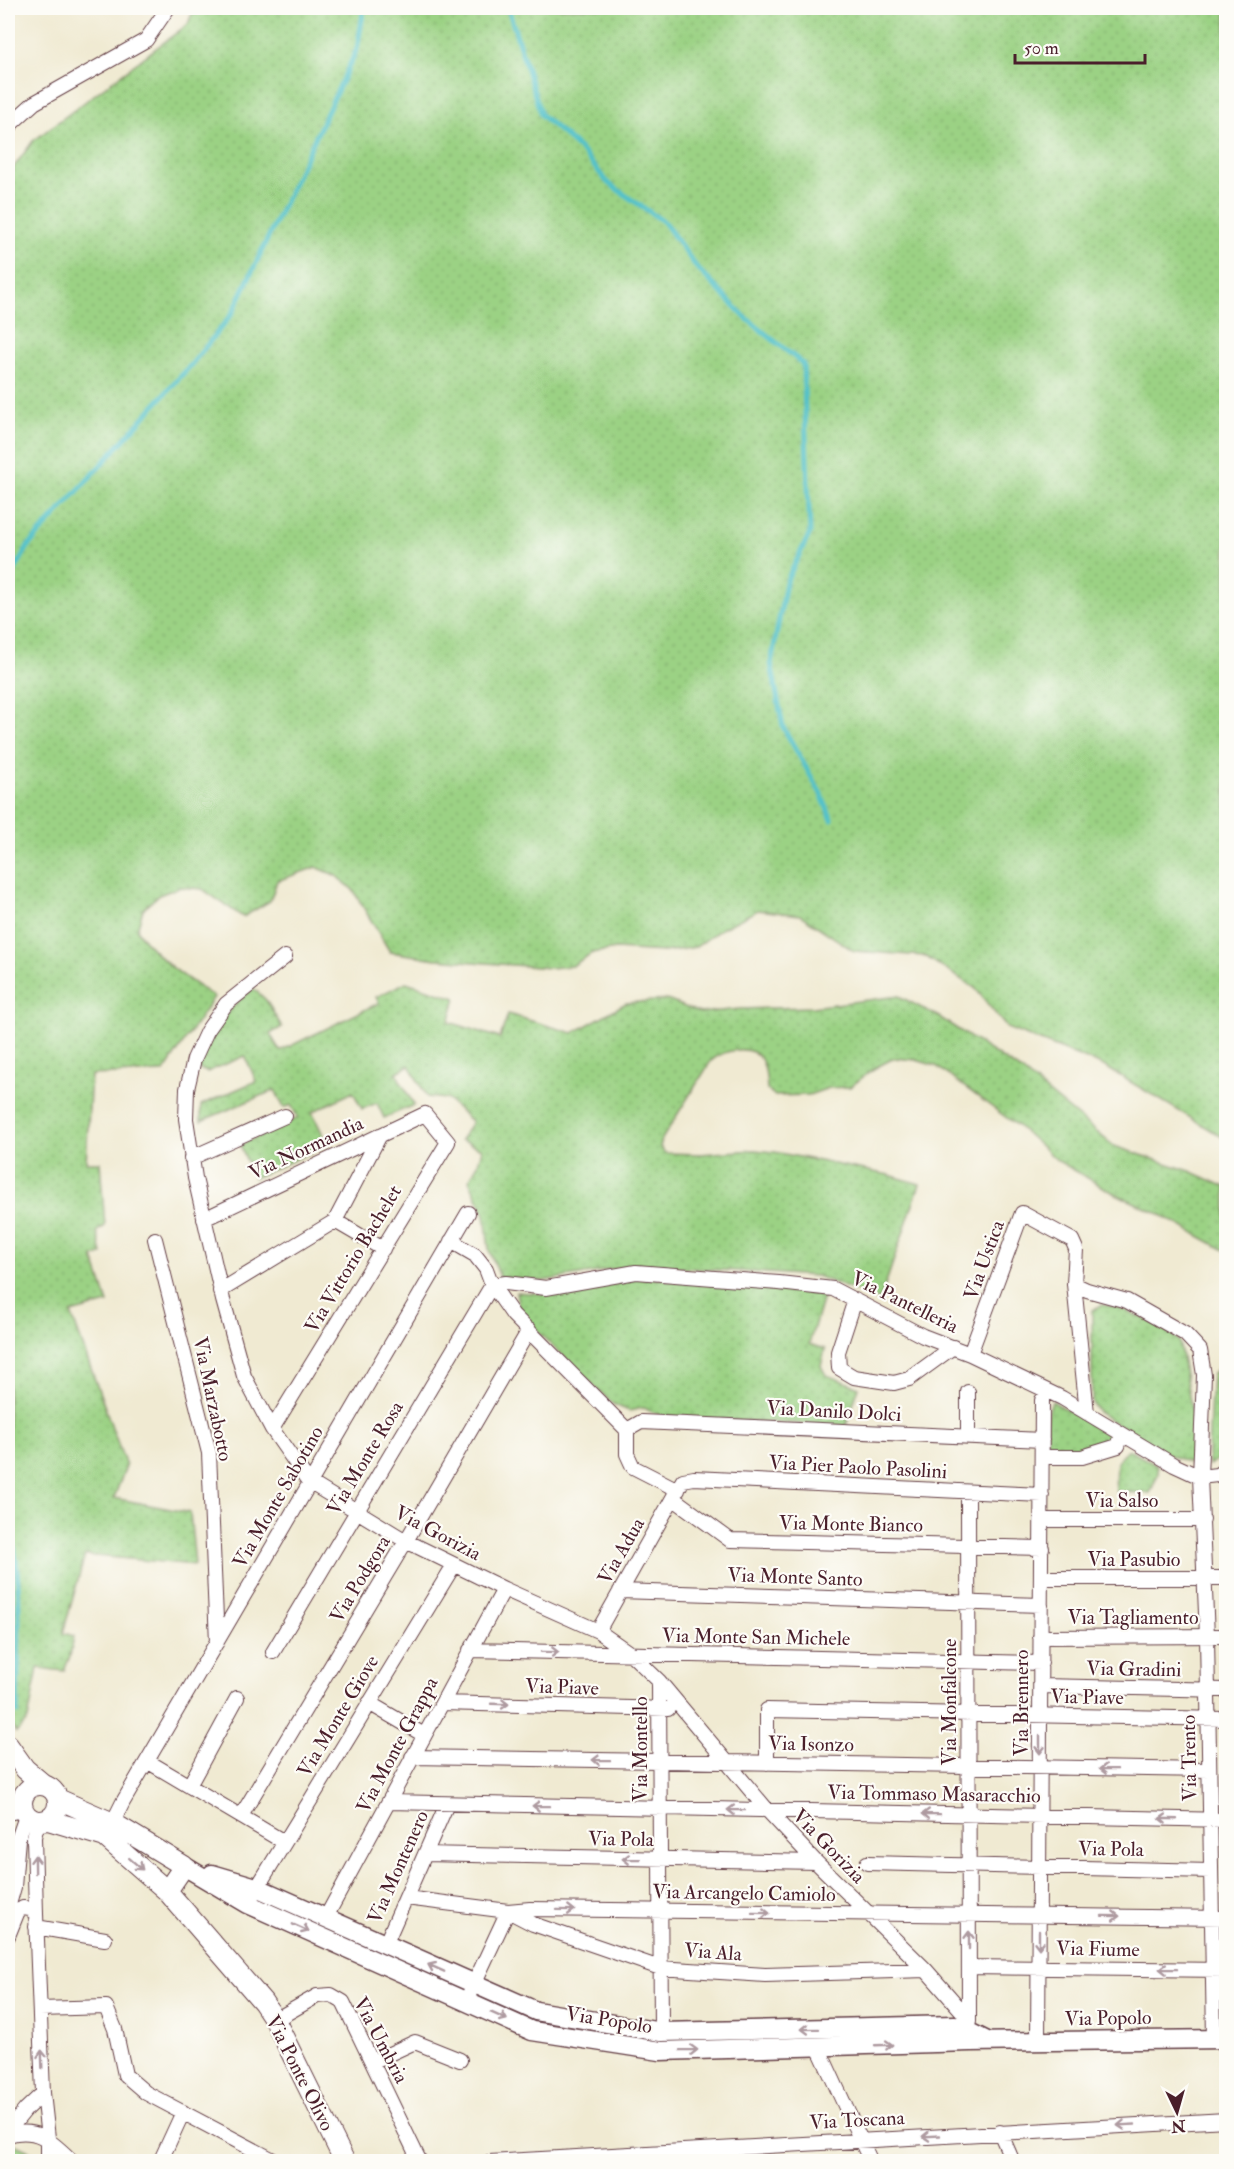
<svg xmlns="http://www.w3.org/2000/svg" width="1234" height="2169" viewBox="0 0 1234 2169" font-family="'IM FELL Double Pica',serif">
<defs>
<pattern id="grass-dots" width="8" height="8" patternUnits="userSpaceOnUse" patternTransform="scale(1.5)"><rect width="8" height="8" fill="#9bd284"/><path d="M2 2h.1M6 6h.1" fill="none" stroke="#87b472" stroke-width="1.8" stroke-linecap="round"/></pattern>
</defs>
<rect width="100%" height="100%" fill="#fdfcf7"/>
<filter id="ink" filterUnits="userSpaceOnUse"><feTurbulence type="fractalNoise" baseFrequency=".0167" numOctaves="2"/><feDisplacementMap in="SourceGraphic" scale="12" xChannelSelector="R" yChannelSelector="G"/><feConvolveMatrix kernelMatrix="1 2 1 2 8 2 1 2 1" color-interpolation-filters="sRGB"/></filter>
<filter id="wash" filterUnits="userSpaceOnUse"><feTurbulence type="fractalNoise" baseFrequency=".008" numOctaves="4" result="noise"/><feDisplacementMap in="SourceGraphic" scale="24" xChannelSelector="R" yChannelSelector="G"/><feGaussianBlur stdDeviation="1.35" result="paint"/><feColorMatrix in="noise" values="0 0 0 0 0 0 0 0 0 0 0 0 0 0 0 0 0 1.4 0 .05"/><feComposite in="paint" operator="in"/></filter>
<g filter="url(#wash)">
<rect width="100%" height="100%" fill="#f0ead2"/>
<path fill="url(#grass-dots)" stroke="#727858" stroke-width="1.5" d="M194,8H1226V1139L1102,1065L1007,1028L975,988L925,956L854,951L800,915L758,910L721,929L696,947L664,952L616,949L592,953L572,966L550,968L436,959L390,952L353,890L337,876L316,867L277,881L270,901L243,917L202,889L180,887L159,895L143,909L137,930C157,960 185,977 214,997L164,1072L91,1075L86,1162H100L105,1226L97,1231L102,1254L93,1257L108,1303L71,1313L126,1466L114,1498L190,1513L195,1565L85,1555L63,1633L74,1636L70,1656L64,1671L38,1668L28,1720L16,1733L8,1720V175L33,141L188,24Z
M406,982L456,998L449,1022L500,1038L508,1014L573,1033L626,1003L667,1000L700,1013L740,1009L812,1007L899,996L939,1017L1023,1072L1114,1146L1190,1171L1226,1187V1251L1161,1215L1112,1192L1058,1161L1019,1127L936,1066L916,1060L894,1058L875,1068L850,1087L829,1088L809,1095L775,1096L767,1089C766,1067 764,1048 737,1050C726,1051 719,1054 711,1061L662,1139L660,1147L665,1153L700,1154L754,1150L775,1152L889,1175L920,1184L880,1300L816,1276L638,1265L543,1281L500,1277L489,1250L485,1215L469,1180L478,1164L482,1149L461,1140L472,1122L447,1099L427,1097L409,1065L396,1073L414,1105L384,1118L377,1103L362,1109L353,1092L312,1112L328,1145L254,1178L240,1145L298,1118L291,1105L284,1108L275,1090L201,1121V1105L256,1081L245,1056L207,1072L197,1068L212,1030L236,1003L253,988L266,1000L282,1027L270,1034L280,1051L379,1003L376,997Z
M639,1277L816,1293L823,1297L809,1344L825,1349L821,1366L826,1375L859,1387L846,1426L664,1417L643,1408L629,1411L613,1404L520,1315L516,1292L545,1294Z
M1102,1305L1117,1307L1148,1320L1168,1331L1179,1341L1194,1423V1465L1160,1451L1098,1412L1092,1403V1310Z
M1226,1358V1453L1209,1465L1208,1452L1212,1375Z
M1052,1401L1107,1433L1110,1439C1094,1450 1070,1453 1051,1451C1045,1438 1046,1414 1052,1401Z
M1129,1450L1158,1466V1474L1150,1493L1116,1492C1115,1478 1113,1456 1129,1450Z
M8,2144H14L42,2157L40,2161L8,2162Z"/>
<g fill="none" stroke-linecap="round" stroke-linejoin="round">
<path stroke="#53c1ca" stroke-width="5" d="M508,8L541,115L580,149L608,183L664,222L697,268L745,317L803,364L810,533L786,582L771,663L783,727L821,794L832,820
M8,582L29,545L190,366L232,314L357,49L364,8
M8,1523C25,1574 17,1657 17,1712"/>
</g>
</g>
<g filter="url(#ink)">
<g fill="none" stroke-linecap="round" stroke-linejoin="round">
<defs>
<path id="minor" d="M8,131L12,123L34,103L146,40L168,8
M285,957L226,1004L207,1031L194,1059L187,1089L186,1119L195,1178L223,1300L244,1376L272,1429L309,1482L406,1541L504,1589L598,1631L631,1654L659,1681L768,1811L816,1862L926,1970L969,2019
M191,1158L285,1116
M204,1219L425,1114L448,1142L272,1429
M335,1221L383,1249
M155,1239L209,1453L217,1642
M451,1241L475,1255L486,1269L492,1285L513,1315L627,1430V1454L633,1467L678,1490
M1074,1284L1087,1413
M220,1291L335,1221L380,1135
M855,1300L838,1352L839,1368L854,1377L894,1383L909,1379L953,1347
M970,1354L1022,1213L1072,1240L1076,1249L1074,1284L1087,1290L1127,1301L1185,1334L1200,1350L1204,1375L1200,1477L1207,1636L1214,2039
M627,1430L641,1422L1042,1440
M968,1437V1392
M1042,1457H1082L1118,1446L1122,1435
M968,1493L969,2022
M674,1499L730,1540L1042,1548
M1042,1520H1203
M1041,1578H1226
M620,1591L1041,1605
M598,1631L683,1480L694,1478L1042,1495
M1040,1637L1226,1636
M470,1650L1041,1663
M273,1652L492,1285L506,1283L546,1288L636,1272L779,1283L833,1289L923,1336L970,1354L1062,1398L1174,1465L1200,1477L1217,1475L1226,1469
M659,1681L661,2032
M1041,1686L1226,1690
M369,1703L424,1735
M442,1703L668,1709
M412,1757L1209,1770
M147,1761L284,1842
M767,1763V1710L1226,1719
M189,1786L237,1698
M389,1802L1226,1820
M8,1813L23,1810
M241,1816L406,1541L529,1330
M38,1822L34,1837L36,1914L43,2093L48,2138V2162
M109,1830L123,1802L468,1213
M425,1854L816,1862
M867,1863L1211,1871
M252,1896L454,1565
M406,1898L508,1911L530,1909L1226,1918
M8,1908L14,1887L18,1839L26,1816
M508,1911L533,1924L660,1968L765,1975L926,1970
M325,1919L504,1589
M36,1927L105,1939
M8,1936L18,1911L23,1908L30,1909L36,1914
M385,1945L447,1804
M969,1967L1226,1970
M466,2001L508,1911
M40,2009L106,2007L115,2029L125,2075L146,2093L277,2162
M275,2020L317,1996L331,1995L343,2002L420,2162
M1038,2041L1042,1400
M818,2047L871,2162
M372,2062L415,2042L460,2060
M8,2131L26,2109L43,2093
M1000,2132L1013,2162
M8,2135C38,2126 52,2142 73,2162
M160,2162L183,2112
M489,2162L1226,2120"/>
<path id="tertiary" d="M184,1866L248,1904L532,2031L660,2051L970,2042L1226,2039
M212,1874L256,1887L536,2011L661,2032L955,2025L987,2041"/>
<path id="secondary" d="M8,1745L25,1769L44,1785
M22 1803a18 18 0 1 1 36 0a18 18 0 1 1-36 0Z
M48,1820L105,1837L167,1891L184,1866L113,1823L58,1799
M167,1891L263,2002L275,2020L345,2162"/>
</defs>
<use href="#minor" stroke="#633d44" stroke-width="16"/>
<use href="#tertiary" stroke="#633d44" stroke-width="21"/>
<use href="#secondary" stroke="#633d44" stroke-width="22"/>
<use href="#minor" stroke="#fff" stroke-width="14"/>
<use href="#tertiary" stroke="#fff" stroke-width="18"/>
<use href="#secondary" stroke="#fff" stroke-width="20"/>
</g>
<defs><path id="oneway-shaft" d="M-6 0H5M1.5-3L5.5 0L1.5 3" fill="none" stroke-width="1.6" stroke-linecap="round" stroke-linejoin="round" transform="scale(1.5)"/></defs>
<g stroke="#ae9aa0">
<use href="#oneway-shaft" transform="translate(550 1652) rotate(1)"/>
<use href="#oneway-shaft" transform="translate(500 1704) rotate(2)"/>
<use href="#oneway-shaft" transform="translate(1040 1745) rotate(90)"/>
<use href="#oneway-shaft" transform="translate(601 1760) rotate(-179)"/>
<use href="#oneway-shaft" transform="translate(1108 1769) rotate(-179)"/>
<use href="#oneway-shaft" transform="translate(541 1806) rotate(-179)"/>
<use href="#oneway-shaft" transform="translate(736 1810) rotate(-179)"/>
<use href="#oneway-shaft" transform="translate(931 1814) rotate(-179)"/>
<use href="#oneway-shaft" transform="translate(1168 1819) rotate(-178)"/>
<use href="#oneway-shaft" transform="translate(631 1859) rotate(-179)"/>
<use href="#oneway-shaft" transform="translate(35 1864) rotate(-91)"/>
<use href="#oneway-shaft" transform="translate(136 1864) rotate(41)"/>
<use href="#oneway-shaft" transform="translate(566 1910) rotate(1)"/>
<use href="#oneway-shaft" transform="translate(761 1913) rotate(1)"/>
<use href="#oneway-shaft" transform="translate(1111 1916) rotate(1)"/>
<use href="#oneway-shaft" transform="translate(301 1928) rotate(24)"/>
<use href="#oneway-shaft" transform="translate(969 1940) rotate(-90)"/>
<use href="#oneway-shaft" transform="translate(1039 1940) rotate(90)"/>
<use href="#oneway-shaft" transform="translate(436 1968) rotate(-156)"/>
<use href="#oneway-shaft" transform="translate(1168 1969) rotate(-179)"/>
<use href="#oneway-shaft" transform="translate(499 2016) rotate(24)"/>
<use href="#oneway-shaft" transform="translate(810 2029) rotate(179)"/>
<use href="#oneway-shaft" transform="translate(884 2045) rotate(-2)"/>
<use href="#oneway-shaft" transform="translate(689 2050) rotate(-1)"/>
<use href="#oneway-shaft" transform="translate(42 2059) rotate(-92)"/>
<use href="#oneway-shaft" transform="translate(1126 2125) rotate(177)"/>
<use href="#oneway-shaft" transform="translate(931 2136) rotate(177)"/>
</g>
</g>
<g text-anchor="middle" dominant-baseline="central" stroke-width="4.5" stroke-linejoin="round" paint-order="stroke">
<g font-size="20" fill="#4a1f2b" stroke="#fdfcf7">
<text transform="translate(306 1148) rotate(-25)">Via Normandia</text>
<text transform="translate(353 1259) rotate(-59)">Via Vittorio Bachelet</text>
<text transform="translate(984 1260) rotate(-70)">Via Ustica</text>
<text transform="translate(905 1302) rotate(26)">Via Pantelleria</text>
<text transform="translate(213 1399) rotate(78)">Via Marzabotto</text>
<text transform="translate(834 1411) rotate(3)">Via Danilo Dolci</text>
<text transform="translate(365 1458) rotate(-59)">Via Monte Rosa</text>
<text transform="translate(858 1467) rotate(3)">Via Pier Paolo Pasolini</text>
<text transform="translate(278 1497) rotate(-60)">Via Monte Sabotino</text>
<text x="1122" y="1500">Via Salso</text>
<text transform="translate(851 1524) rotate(1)">Via Monte Bianco</text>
<text transform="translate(438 1533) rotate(28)">Via Gorizia</text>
<text transform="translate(621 1551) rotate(-60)">Via Adua</text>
<text x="1134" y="1559">Via Pasubio</text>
<text transform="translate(795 1577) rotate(2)">Via Monte Santo</text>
<text transform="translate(360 1579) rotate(-59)">Via Podgora</text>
<text x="1133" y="1617">Via Tagliamento</text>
<text transform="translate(756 1637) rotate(1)">Via Monte San Michele</text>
<text transform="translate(1134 1669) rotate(1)">Via Gradini</text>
<text transform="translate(562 1687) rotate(2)">Via Piave</text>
<text transform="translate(1087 1697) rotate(1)">Via Piave</text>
<text transform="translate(949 1702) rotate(-90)">Via Monfalcone</text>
<text transform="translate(1021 1703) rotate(-90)">Via Brennero</text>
<text transform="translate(338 1716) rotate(-59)">Via Monte Giove</text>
<text transform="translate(811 1744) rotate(1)">Via Isonzo</text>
<text transform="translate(397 1745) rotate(-62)">Via Monte Grappa</text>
<text transform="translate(640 1749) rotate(-90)">Via Montello</text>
<text transform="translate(1189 1758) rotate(-91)">Via Trento</text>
<text transform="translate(934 1794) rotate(1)">Via Tommaso Masaracchio</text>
<text transform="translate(621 1839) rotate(1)">Via Pola</text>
<text transform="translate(829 1846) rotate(46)">Via Gorizia</text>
<text transform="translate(1111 1849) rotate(1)">Via Pola</text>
<text transform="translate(398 1867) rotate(-66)">Via Montenero</text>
<text transform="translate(744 1893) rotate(1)">Via Arcangelo Camiolo</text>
<text transform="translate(1098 1949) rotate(1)">Via Fiume</text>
<text transform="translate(713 1952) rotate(4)">Via Ala</text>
<text transform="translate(1108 2018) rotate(-1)">Via Popolo</text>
<text transform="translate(609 2020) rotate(9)">Via Popolo</text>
<text transform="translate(381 2040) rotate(62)">Via Umbria</text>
<text transform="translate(300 2073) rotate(63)">Via Ponte Olivo</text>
<text transform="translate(857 2120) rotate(-3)">Via Toscana</text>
</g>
</g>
<rect width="1234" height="2169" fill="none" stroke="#fdfcf7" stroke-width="30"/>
<g transform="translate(1177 2112) rotate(175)" stroke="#fdfcf7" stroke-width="4.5" paint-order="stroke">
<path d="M0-4.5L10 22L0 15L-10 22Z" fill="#4a1f2b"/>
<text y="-9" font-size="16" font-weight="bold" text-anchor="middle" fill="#4a1f2b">N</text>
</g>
<path d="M1015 54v9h130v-9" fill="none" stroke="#4a1f2b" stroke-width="3"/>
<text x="1024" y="54" font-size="18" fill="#4a1f2b" stroke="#fdfcf7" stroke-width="4.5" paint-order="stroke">50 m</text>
</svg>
